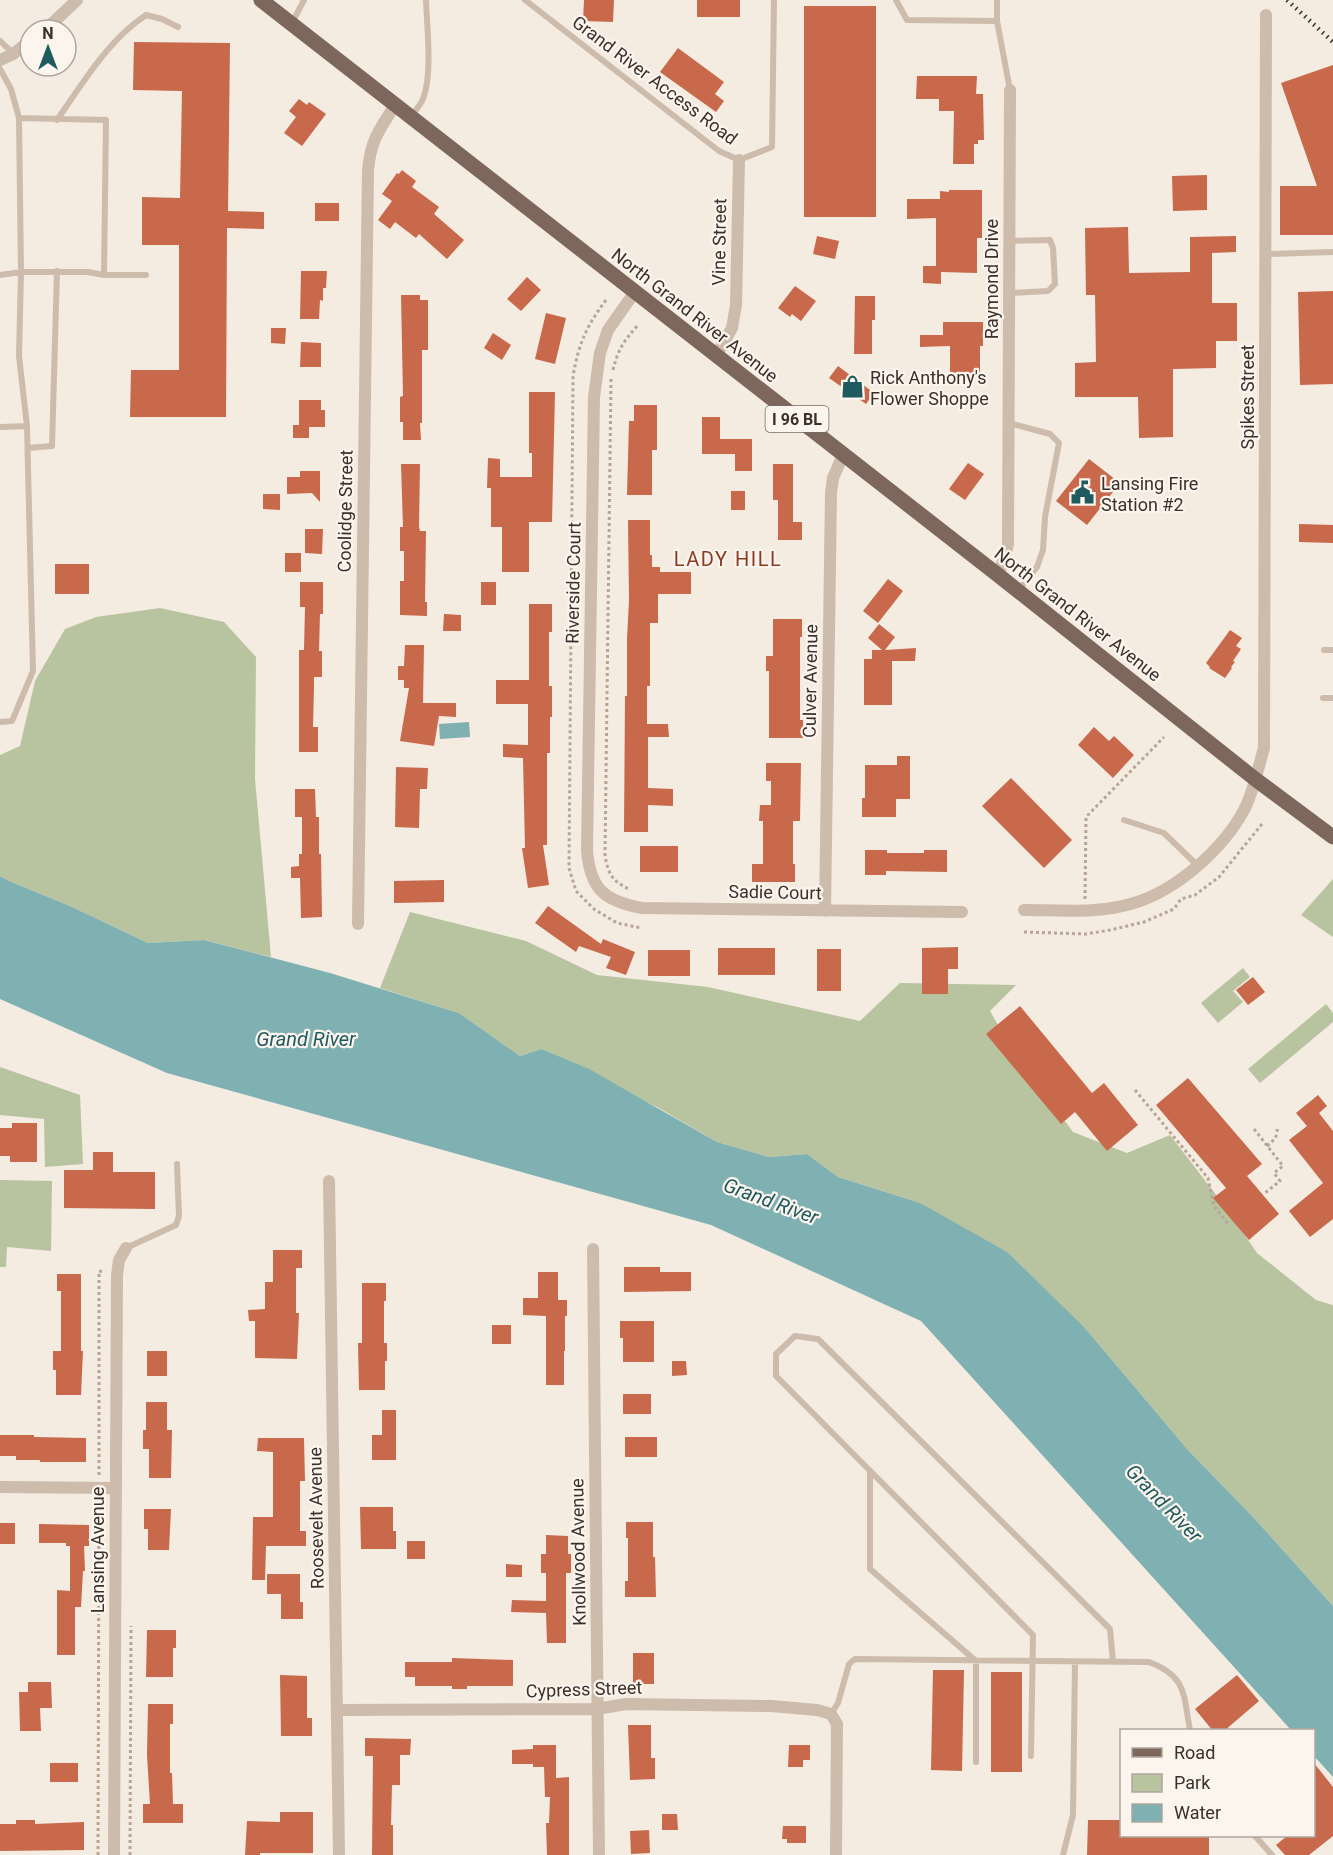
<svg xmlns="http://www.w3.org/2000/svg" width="1333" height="1855" viewBox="0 0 1333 1855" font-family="Roboto,sans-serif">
<rect width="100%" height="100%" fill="#f4ebe1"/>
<path fill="#b8c4a0" d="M160,608L224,622L256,657L255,779L271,957L204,940L148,943L70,906L9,881L0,876V755L20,746L35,681L65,629L96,617Z
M1333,879V937L1301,915Z
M410,912L526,941L597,975L708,987L860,1021L900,983L1016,985L990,1011L1015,1055L1073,1132L1127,1153L1170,1135L1227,1209L1257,1253L1316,1300L1333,1305V1606L1254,1518L1187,1449L1085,1328L920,1203L838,1177L807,1154L769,1157L717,1142L659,1108L541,1049L520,1056L459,1013L380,988Z
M1243,968L1250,977L1233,991L1243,1002L1218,1023L1201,1003Z
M1326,1004L1333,1013V1022L1260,1083L1248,1069Z
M0,1067L80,1095L83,1164L45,1167L44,1119L0,1115Z
M0,1180L52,1181L51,1251L7,1247L6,1267H0Z"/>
<path fill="#7fb0b2" d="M469,722L470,737L440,739L439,724Z
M0,876L9,881L70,906L148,943L204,940L330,973L459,1013L520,1056L541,1049L589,1069L717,1142L769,1157L807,1154L838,1177L920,1203L1007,1252L1085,1328L1187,1449L1254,1518L1333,1606V1777L1314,1756V1730H1291L921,1321L711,1225L167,1073L0,999Z"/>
<path fill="#c8694b" d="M584,0H614L613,22L583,21Z
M697,0H740V17H697Z
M804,6H876V217H804Z
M134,42L230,43L228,211L264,212V229L227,228L226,417H130L131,370H179V245H142V197L180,198L182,91L133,90Z
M678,48L724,82L715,94L724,101L716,112L660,72Z
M1333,65V235H1280V186H1317L1281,83Z
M917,76H977L976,94H983L984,140H978V144H974V164H953L954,111H939V99H916Z
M299,99L307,105L309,102L326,114L302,146L284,133L296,117L289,111Z
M402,170L416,181L412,187L439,207L434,214L464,240L447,259L419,234L416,238L395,222L390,229L378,220L392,201L382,194L397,173L399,174Z
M1207,175V210L1173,211L1172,176Z
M949,190H982V238H977V273L941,272V284L923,283V266H936V218L907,219V199H940V191L949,192Z
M315,203H339V221H315Z
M1128,227L1129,273L1190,272V237L1236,236V252L1212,253V303H1237V341H1216V368L1173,369V437L1139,438L1138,397H1075V363L1096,362L1095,295H1086L1085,228Z
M817,236L839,241L835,259L813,254Z
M301,271H327L326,288H323V301L320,300L319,319H300Z
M527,277L541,290L521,311L507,299Z
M795,286L816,301L801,321L792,314L790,317L778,308Z
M1333,291V384L1300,385L1298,292Z
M401,295H420V300H428V350H422V423H420L421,440H403V422H400V397L403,396Z
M855,296H875V320H872V354H854Z
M546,313L566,318L555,364L535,359Z
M943,322H983V346H980V374H950V346L920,347V335H943Z
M271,328H286L285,344L271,343Z
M493,333L511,345L502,360L484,348Z
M301,342L321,343V367H300Z
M838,366L874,393L866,404L829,378Z
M529,392H555L552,522H529V572H502V527H491V488H487L488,458L500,459V477H532V453H529Z
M299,400H321V410H325V427H309V438H293V425H299Z
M634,405H657V450H652V495H627L629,421H634Z
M702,417H720V439H752V471H735V454H702Z
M1089,459L1120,483L1087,525L1056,501Z
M968,463L984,474L965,500L949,489Z
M401,464H420L419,527L420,531H426L425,602H427V616L400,615V581H404V551H400V527H403Z
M773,464H793V522H802V540H778V500H773Z
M300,471H320V502L312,493L287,494V477H300Z
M731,491H745V510H731Z
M263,494H280V510L263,509Z
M628,520H650V555H652V567H660V572H691V594H658V623H650V686H647V724H668L669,737H648V788L673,789V806L648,805V832H624L625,696H627V639L629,600Z
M1299,524L1333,525V543L1299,542Z
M305,529H323L322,554L305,553Z
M285,553H301V572H285Z
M55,564H89V594H55Z
M888,579L903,591L878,623L863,611Z
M300,582H323V614H320L319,651H322V677H314V687L313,727H318V752H299V650H304L305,607H300Z
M481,582H496V605H481Z
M529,604H552V632H549V686H552V717H550V753H547V845H543L549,885L528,888L522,848H525L523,758L503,757V744L528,745V704H496V680H529Z
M444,614L461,615V631H443Z
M773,619H802V637H800V720H803V738H769V671H766V656H773Z
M879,624L895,637L885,650L916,648L915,661H892V705H864V659H872V650H882L868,638Z
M1230,630L1242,638L1236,646L1241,649L1233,661L1235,662L1231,667L1232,668L1225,678L1209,668L1210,667L1206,663Z
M405,645H424L423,703H456V717L439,716L434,746L400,741L409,688H404V680H398V666H404Z
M1094,727L1109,741L1114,736L1134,755L1113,778L1078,745Z
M897,756H910V799H896V817H862V798H865V765H897Z
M766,763H801L800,821H793V864H795V882H752V864H763V821H759L760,805H771V781H766Z
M396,767L428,768L427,789H420L419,828L395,827Z
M1011,778L1072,840L1044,868L982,806Z
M295,789H315L316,817H319V854H321L322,917L301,918L300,878H291V867L299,866V854H302V817H295Z
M640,846H678V872H640Z
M865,850H887V853H924V850H947V872L886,871V875H865Z
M444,880V902L394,903V881Z
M548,906L601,944L603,939L635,952L626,975L606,968L611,957L579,946L576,952L535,923Z
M958,947V969H948V994H922V948Z
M718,948H775V975H718Z
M817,949H841V991H817Z
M648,950H690V976H648Z
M1253,977L1265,992L1248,1005L1236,990Z
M1020,1006L1092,1093L1104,1083L1138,1125L1107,1151L1075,1112L1061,1124L986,1034Z
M1188,1078L1262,1164L1247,1176L1279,1214L1249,1240L1213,1198L1226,1188L1156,1105Z
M1318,1095L1327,1106L1319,1113L1333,1131V1219L1310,1237L1289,1211L1323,1183L1289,1140L1307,1126L1296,1113Z
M12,1123H37V1162H10V1156H0V1128H12Z
M93,1152H113V1172H155V1209L64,1208V1170H93Z
M273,1250H302V1268H296V1313H299L297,1359L255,1358V1321H249L248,1310L265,1309V1282H273Z
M624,1267H660V1272H691V1291L624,1292Z
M538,1272H558V1300H567V1316H565V1351H564V1385H546V1316L523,1315V1298H538Z
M57,1274H81V1351H83L81,1395H56V1370H53V1351H61V1291H57Z
M362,1283H386V1301H384V1343H387V1361H385V1390H359L358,1343H362Z
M620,1321H654V1362H623V1338H620Z
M492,1325H511V1344H492Z
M147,1351H167V1376H147Z
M672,1361H686L687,1375L672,1376Z
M623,1394H651V1414H623Z
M146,1402H167V1430H172L171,1478H149V1449H143V1430H146Z
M382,1410H396V1460H372V1435H382Z
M0,1435H34V1437L86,1438V1462H40V1460H16V1456H0Z
M625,1437H657V1457H625Z
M258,1438H304L305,1481H300V1531H306V1546H266L265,1580H252L253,1517H273V1452L257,1451Z
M360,1507H393V1531H396V1549H361Z
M144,1509H171L169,1550H148V1529H144Z
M626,1522H653V1557H655L656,1597H625V1581H628V1538H626Z
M0,1523H15V1544H0Z
M39,1524L89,1525V1546H84L85,1571H83L81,1607H75V1655H57V1590L70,1591V1546H66V1543H39Z
M546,1535L568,1536V1554H571V1573H566V1643H547L546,1613L511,1612L512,1600L546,1601V1573H541V1554H546Z
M407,1541H425V1559H407Z
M506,1564L522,1565V1577H506Z
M267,1574H300V1602H303V1619H281V1594H267Z
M147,1630H176V1648H173V1677H146Z
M633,1653H654V1684H633Z
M452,1658L513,1660V1686H467V1689H452V1686H415V1677H405V1662H452Z
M933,1670H964L962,1771L931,1770Z
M991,1672H1022V1772H991Z
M280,1675L307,1676V1718H312V1736H281Z
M1237,1675L1259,1701L1224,1731H1213L1195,1709Z
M28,1682H51L52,1708H40L41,1731H20L19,1692H28Z
M148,1704H173V1724H170V1773H172L173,1804H183V1823H143V1804H150L147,1755Z
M628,1725H651V1758H655V1779L630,1780Z
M365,1738L411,1739L410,1755H400V1785H392L391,1825H393V1855H372L373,1756H365Z
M533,1745H556V1778L569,1777V1855H547L546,1823H549L550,1797H545L544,1767H533V1764H512V1750L533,1749Z
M789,1745H810V1760H803V1767H788Z
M50,1763H78V1782H50Z
M1314,1763L1333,1787V1836L1309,1855H1285L1276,1845L1287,1836H1314Z
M280,1812H313V1853H260V1855H245L247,1821L280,1822Z
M662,1814H677L678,1830H662Z
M16,1820H35V1824L84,1822V1850L0,1851V1824H16Z
M1088,1820H1122V1836H1209V1855H1087Z
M783,1826H806V1843H787V1839H782Z
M649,1830L650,1853L631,1854L630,1831Z"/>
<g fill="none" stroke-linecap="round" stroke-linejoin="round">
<path stroke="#b9a596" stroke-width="3" stroke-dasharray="3 3" stroke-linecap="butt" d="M606,300C586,327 579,343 573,376L569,868L576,891L594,909L617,923L641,928
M613,370C618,349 624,341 638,325
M611,379L605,855C608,874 612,881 629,889
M1085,899L1086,817L1164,737
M1024,932L1086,934L1110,930L1144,922L1174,909L1181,899L1195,895L1219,877L1262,824
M1135,1090L1208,1178L1214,1206L1229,1225
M1254,1129L1283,1166L1274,1173L1280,1181L1265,1193
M1267,1146C1275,1139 1278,1137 1277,1126
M99,1475V1271L104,1272
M98,1855L99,1500
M130,1855L131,1626"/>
<path stroke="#cdbbac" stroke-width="6" d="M525,0L719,151L739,160L772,147L774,0
M896,0L907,20L997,21L1010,90
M997,21V0
M292,23L304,0
M0,41L13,53
M0,69L11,89L19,118L21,272H88L104,275H146
M410,117C414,112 419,107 422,101C433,78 427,27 426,0
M19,118L106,120L104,275
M57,120C83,83 108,40 146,15L162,19L178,27
M1266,254L1333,252
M0,275L21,272L19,356L27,426
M1009,293L1048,291L1055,284L1053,248L1050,240L1009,241
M1009,423L1050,434L1059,443L1045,517L1043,550L1037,567L1018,591
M0,427L27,426L33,671L12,721L0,722
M28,448L52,446L57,271
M1324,650H1333
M1323,698H1333
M1124,820L1164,833L1198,866
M126,1248L176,1225L179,1216L177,1164
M870,1471V1569L976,1661V1762
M831,1714L838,1703L849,1664L855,1659L1149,1662C1188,1677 1183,1695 1190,1730
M1031,1756L1033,1635L776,1376V1354L795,1336L818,1339L1110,1629L1113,1662
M1255,1836L1272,1855
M1063,1855L1073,1815L1075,1662"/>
<path stroke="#cdbbac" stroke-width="12" d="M45,30L77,0
M0,60L13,54L30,41
M634,293L608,330L600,353L594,397L587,850C590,889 604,901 642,908L962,912
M716,356L732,328L736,305L739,160
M998,575L1004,559L1008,544L1010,90
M1024,910C1060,910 1099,914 1134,903C1177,890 1223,849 1244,810C1254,791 1258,768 1264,748L1266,15
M825,911L831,493L833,478L843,455
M358,924L368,170C371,139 379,131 395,105
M329,1181L339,1855
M593,1249L599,1855
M0,1487L115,1488
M338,1710L597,1709L626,1704L771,1706L817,1710L831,1714L837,1724L836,1855
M114,1855L117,1275L119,1260L126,1248"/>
<path stroke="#7d675c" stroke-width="15" d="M261,0L998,575L1255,779L1333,837"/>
<path stroke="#3b302b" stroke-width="4.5" stroke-dasharray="1.5 4.5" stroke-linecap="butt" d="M1287,0L1333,42"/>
</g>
<defs>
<symbol id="shop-bare" viewBox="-9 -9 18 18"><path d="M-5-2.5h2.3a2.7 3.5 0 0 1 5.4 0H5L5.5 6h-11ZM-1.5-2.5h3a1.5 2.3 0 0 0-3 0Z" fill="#1f5a5e" stroke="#fbf5ee" stroke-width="2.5" paint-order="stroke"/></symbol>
<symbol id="civic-bare" viewBox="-9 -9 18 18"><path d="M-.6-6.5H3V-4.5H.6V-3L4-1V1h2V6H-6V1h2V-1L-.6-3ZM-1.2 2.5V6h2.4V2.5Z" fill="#1f5a5e" stroke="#fbf5ee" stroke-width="2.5" paint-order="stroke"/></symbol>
</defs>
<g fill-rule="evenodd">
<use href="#shop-bare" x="836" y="370" width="33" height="33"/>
<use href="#civic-bare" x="1066" y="476" width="33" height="33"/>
</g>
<g text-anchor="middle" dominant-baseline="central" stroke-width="4.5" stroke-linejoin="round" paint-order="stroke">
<rect fill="#fbf5ee" stroke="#756b66" stroke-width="1.5" x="765.5" y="406" width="63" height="26" rx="4.5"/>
<g font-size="16" font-weight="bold" fill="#3b302b">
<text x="797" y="419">I 96 BL</text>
</g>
<g font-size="18" fill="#3b302b" stroke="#fbf5ee">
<text transform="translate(655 80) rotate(37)">Grand River Access Road</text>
<text transform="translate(719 242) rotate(-89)">Vine Street</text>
<text transform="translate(991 279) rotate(-90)">Raymond Drive</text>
<text transform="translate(695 315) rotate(38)">North Grand River Avenue</text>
<text transform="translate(1247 397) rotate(-90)">Spikes Street</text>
<text transform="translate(345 511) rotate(-89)">Coolidge Street</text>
<text transform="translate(573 583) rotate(-89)">Riverside Court</text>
<text transform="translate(1078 614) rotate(38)">North Grand River Avenue</text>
<text transform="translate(810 681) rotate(-89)">Culver Avenue</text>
<text transform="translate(775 892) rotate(1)">Sadie Court</text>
<text transform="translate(316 1518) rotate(-91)">Roosevelt Avenue</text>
<text transform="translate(97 1550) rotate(-90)">Lansing Avenue</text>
<text transform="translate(578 1552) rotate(-91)">Knollwood Avenue</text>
<text transform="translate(584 1689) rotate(-2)">Cypress Street</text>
</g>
<g font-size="18" fill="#3b302b" stroke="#fbf5ee" text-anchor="start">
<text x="870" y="377">Rick Anthony's<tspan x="870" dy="21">Flower Shoppe</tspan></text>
<text x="1101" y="483">Lansing Fire<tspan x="1101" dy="21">Station #2</tspan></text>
</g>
<g font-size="20" letter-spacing="1.5" fill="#8c3b22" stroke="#fbf5ee">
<text x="728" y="559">LADY HILL</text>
</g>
<g font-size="20" font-style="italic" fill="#1f5a5e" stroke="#fbf5ee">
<text x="306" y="1039">Grand River</text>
<text transform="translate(771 1201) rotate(20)">Grand River</text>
<text transform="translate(1164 1503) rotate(46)">Grand River</text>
</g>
</g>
<rect x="1120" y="1729" width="195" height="108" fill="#fbf5ee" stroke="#aea6a0" stroke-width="1.5"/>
<rect x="1132" y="1748" width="30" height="9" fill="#7d675c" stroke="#aea6a0" stroke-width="1.5"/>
<text x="1174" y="1759" font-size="18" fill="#3b302b">Road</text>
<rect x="1132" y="1774" width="30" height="18" fill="#b8c4a0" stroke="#aea6a0" stroke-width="1.5"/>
<text x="1174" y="1789" font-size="18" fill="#3b302b">Park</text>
<rect x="1132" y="1804" width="30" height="18" fill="#7fb0b2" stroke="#aea6a0" stroke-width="1.5"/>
<text x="1174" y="1819" font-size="18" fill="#3b302b">Water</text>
<g transform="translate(48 48)"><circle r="28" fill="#fbf5ee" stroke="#aea6a0" stroke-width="1.5"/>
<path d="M0-4.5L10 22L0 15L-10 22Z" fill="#1f5a5e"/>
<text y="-9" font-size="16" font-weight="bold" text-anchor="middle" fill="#3b302b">N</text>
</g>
</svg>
